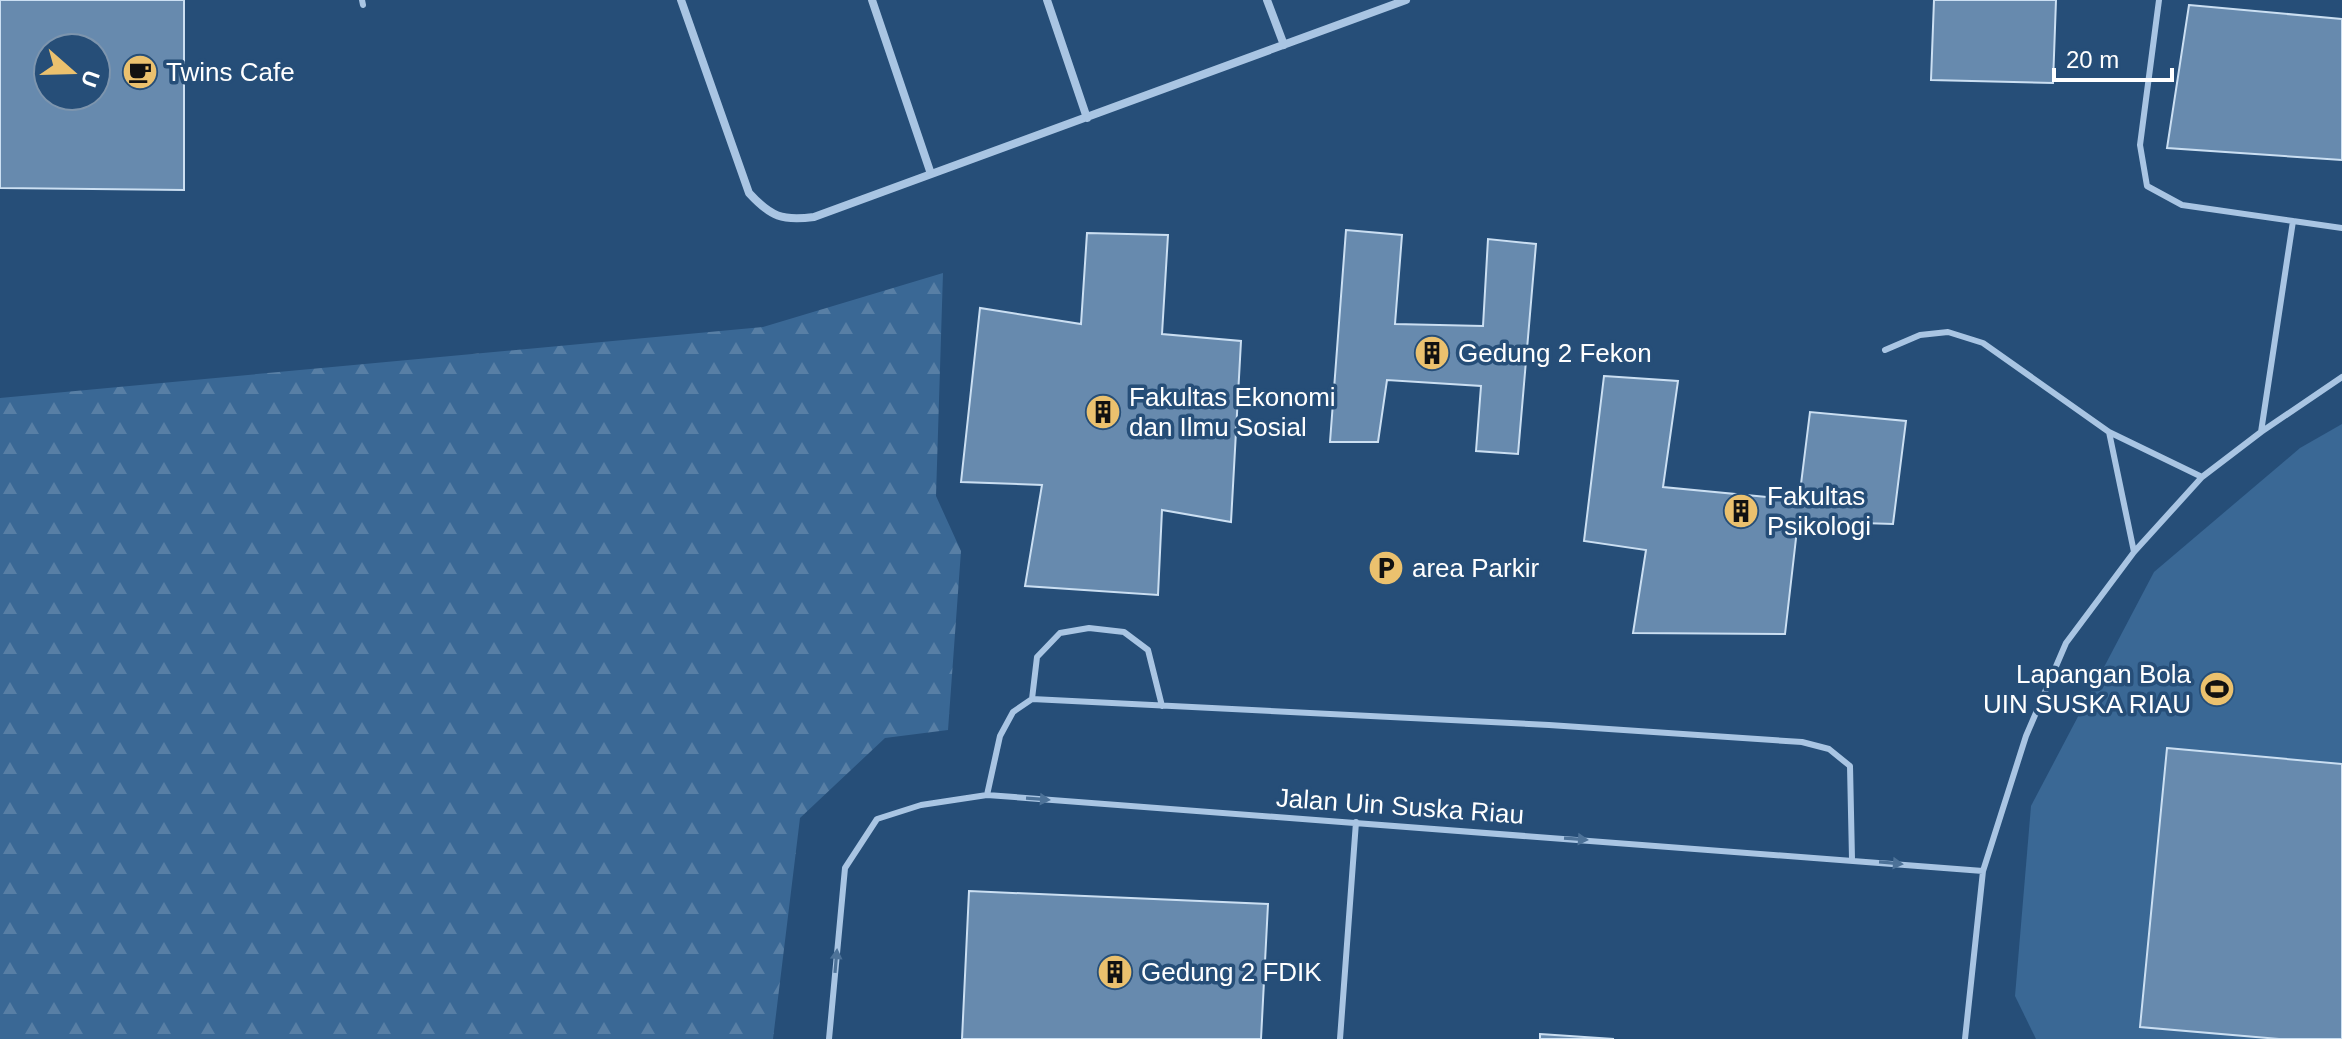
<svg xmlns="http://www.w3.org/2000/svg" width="2342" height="1039" viewBox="0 0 2342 1039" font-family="Helvetica,sans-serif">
<defs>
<pattern id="forest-firs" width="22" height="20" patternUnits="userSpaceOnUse" patternTransform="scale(2)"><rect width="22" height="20" fill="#3a6895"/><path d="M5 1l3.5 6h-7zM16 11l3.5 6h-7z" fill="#587fa5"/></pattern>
</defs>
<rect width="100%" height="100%" fill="#264e78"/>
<path fill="url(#forest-firs)" d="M943,273L936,496L961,551L948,730L885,738L800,818L773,1039H0V398L763,327Z"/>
<path fill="#3a6895" d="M2342,424V1039H2036L2015,996L2031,806L2154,572L2300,448Z"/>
<path fill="#678aae" stroke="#cbdff2" stroke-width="2" fill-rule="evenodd" d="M0,0H184V190L0,188ZM48,48H96V96H48Z
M1934,0H2056L2053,83L1931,80Z
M2189,5L2342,19V160L2167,148Z
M1346,230L1402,235L1395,324L1483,326L1488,239L1536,244L1518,454L1476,451L1481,386L1387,380L1378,442H1330Z
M1087,233L1168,235L1162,334L1241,341L1231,522L1162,510L1158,595L1025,586L1042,485L961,482L980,308L1081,324Z
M1604,376L1678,381L1663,487L1799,500L1810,412L1906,421L1893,524L1798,521L1785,634L1633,633L1646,550L1584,541Z
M2167,748L2342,764V1039H2279L2140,1027Z
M969,891L1268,904L1261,1039H962Z
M1540,1034L1614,1039H1540Z"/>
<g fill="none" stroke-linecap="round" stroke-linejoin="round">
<path stroke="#a9c5e3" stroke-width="6" d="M362,0L363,5
M2159,0L2140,145L2147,186L2182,205L2293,221
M1885,350L1920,335L1948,332L1983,343L2109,432L2202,477
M2109,432L2134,552
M2261,432L2293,221L2342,228
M1032,699L1037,657L1060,633L1089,628L1124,632L1148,650L1162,706
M987,795L1000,736L1013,712L1032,699L1549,725L1802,742L1829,749L1850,766L1852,859
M1983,871L2026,736L2066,643L2134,552L2202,477L2261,432L2342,377
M829,1039L845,868L877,819L921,805L987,795L1983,871L1965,1039
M1340,1039L1356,822"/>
<path stroke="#a9c5e3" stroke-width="8" d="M681,0L749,193C771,217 782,221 814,217L1406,0
M872,0L931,174
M1047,0L1087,118
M1267,0L1284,45"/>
</g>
<defs><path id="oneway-solid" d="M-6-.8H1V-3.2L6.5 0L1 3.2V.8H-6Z" transform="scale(2)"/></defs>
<g fill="#4d7298">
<use href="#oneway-solid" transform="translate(1038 799) rotate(4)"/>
<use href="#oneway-solid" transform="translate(1576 839) rotate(4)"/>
<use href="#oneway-solid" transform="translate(1891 863) rotate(5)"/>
<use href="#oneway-solid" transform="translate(836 961) rotate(-85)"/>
</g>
<defs>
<symbol id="cafe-disc" viewBox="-11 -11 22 22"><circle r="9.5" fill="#ebc16e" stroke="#264e78"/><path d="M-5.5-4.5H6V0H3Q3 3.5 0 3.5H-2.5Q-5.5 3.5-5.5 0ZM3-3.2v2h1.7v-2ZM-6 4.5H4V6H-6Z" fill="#111"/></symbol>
<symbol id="building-disc" viewBox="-11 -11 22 22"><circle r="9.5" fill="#ebc16e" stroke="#264e78"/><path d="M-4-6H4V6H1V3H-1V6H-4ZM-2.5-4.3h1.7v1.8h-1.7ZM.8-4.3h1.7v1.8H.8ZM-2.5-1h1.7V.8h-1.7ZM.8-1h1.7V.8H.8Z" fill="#111"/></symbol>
<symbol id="parking-disc" viewBox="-11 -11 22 22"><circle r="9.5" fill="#ebc16e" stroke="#264e78"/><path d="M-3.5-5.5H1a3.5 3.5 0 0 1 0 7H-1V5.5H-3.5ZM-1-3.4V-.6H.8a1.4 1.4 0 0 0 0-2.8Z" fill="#111"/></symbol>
<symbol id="stadium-disc" viewBox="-11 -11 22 22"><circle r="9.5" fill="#ebc16e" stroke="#264e78"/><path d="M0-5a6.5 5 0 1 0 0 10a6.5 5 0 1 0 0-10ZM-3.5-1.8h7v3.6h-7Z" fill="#111"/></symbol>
</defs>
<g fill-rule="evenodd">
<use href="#cafe-disc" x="120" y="52" width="40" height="40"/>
<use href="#building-disc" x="1412" y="333" width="40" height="40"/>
<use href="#building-disc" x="1083" y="392" width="40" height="40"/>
<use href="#building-disc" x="1721" y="491" width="40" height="40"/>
<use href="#parking-disc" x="1366" y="548" width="40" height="40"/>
<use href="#stadium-disc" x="2197" y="669" width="40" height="40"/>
<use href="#building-disc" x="1095" y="952" width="40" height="40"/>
</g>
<g text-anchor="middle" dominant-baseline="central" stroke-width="7" stroke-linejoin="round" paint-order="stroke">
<g font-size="26" fill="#fff" stroke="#264e78" text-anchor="start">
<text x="166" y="72">Twins Cafe</text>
<text x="1458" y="353">Gedung 2 Fekon</text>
<text x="1129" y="397">Fakultas Ekonomi<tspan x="1129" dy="30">dan Ilmu Sosial</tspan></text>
<text x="1767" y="496">Fakultas<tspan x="1767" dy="30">Psikologi</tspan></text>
<text x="1412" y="568">area Parkir</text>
<text x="2191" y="674" text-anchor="end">Lapangan Bola<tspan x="2191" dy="30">UIN SUSKA RIAU</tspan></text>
<text x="1141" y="972">Gedung 2 FDIK</text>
</g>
<g font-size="26" fill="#fff" stroke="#264e78">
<text transform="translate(1400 806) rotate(4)">Jalan Uin Suska Riau</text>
</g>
</g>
<g transform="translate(72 72) rotate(110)"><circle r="38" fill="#264e78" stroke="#7d95ae" stroke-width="2"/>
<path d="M0-6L14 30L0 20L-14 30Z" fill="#ebc16e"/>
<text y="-12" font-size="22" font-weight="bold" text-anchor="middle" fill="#ffffff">U</text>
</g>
<path d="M2054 68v12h118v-12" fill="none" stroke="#ffffff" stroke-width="4"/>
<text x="2066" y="68" font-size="24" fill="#ffffff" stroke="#264e78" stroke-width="6" paint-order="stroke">20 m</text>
</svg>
